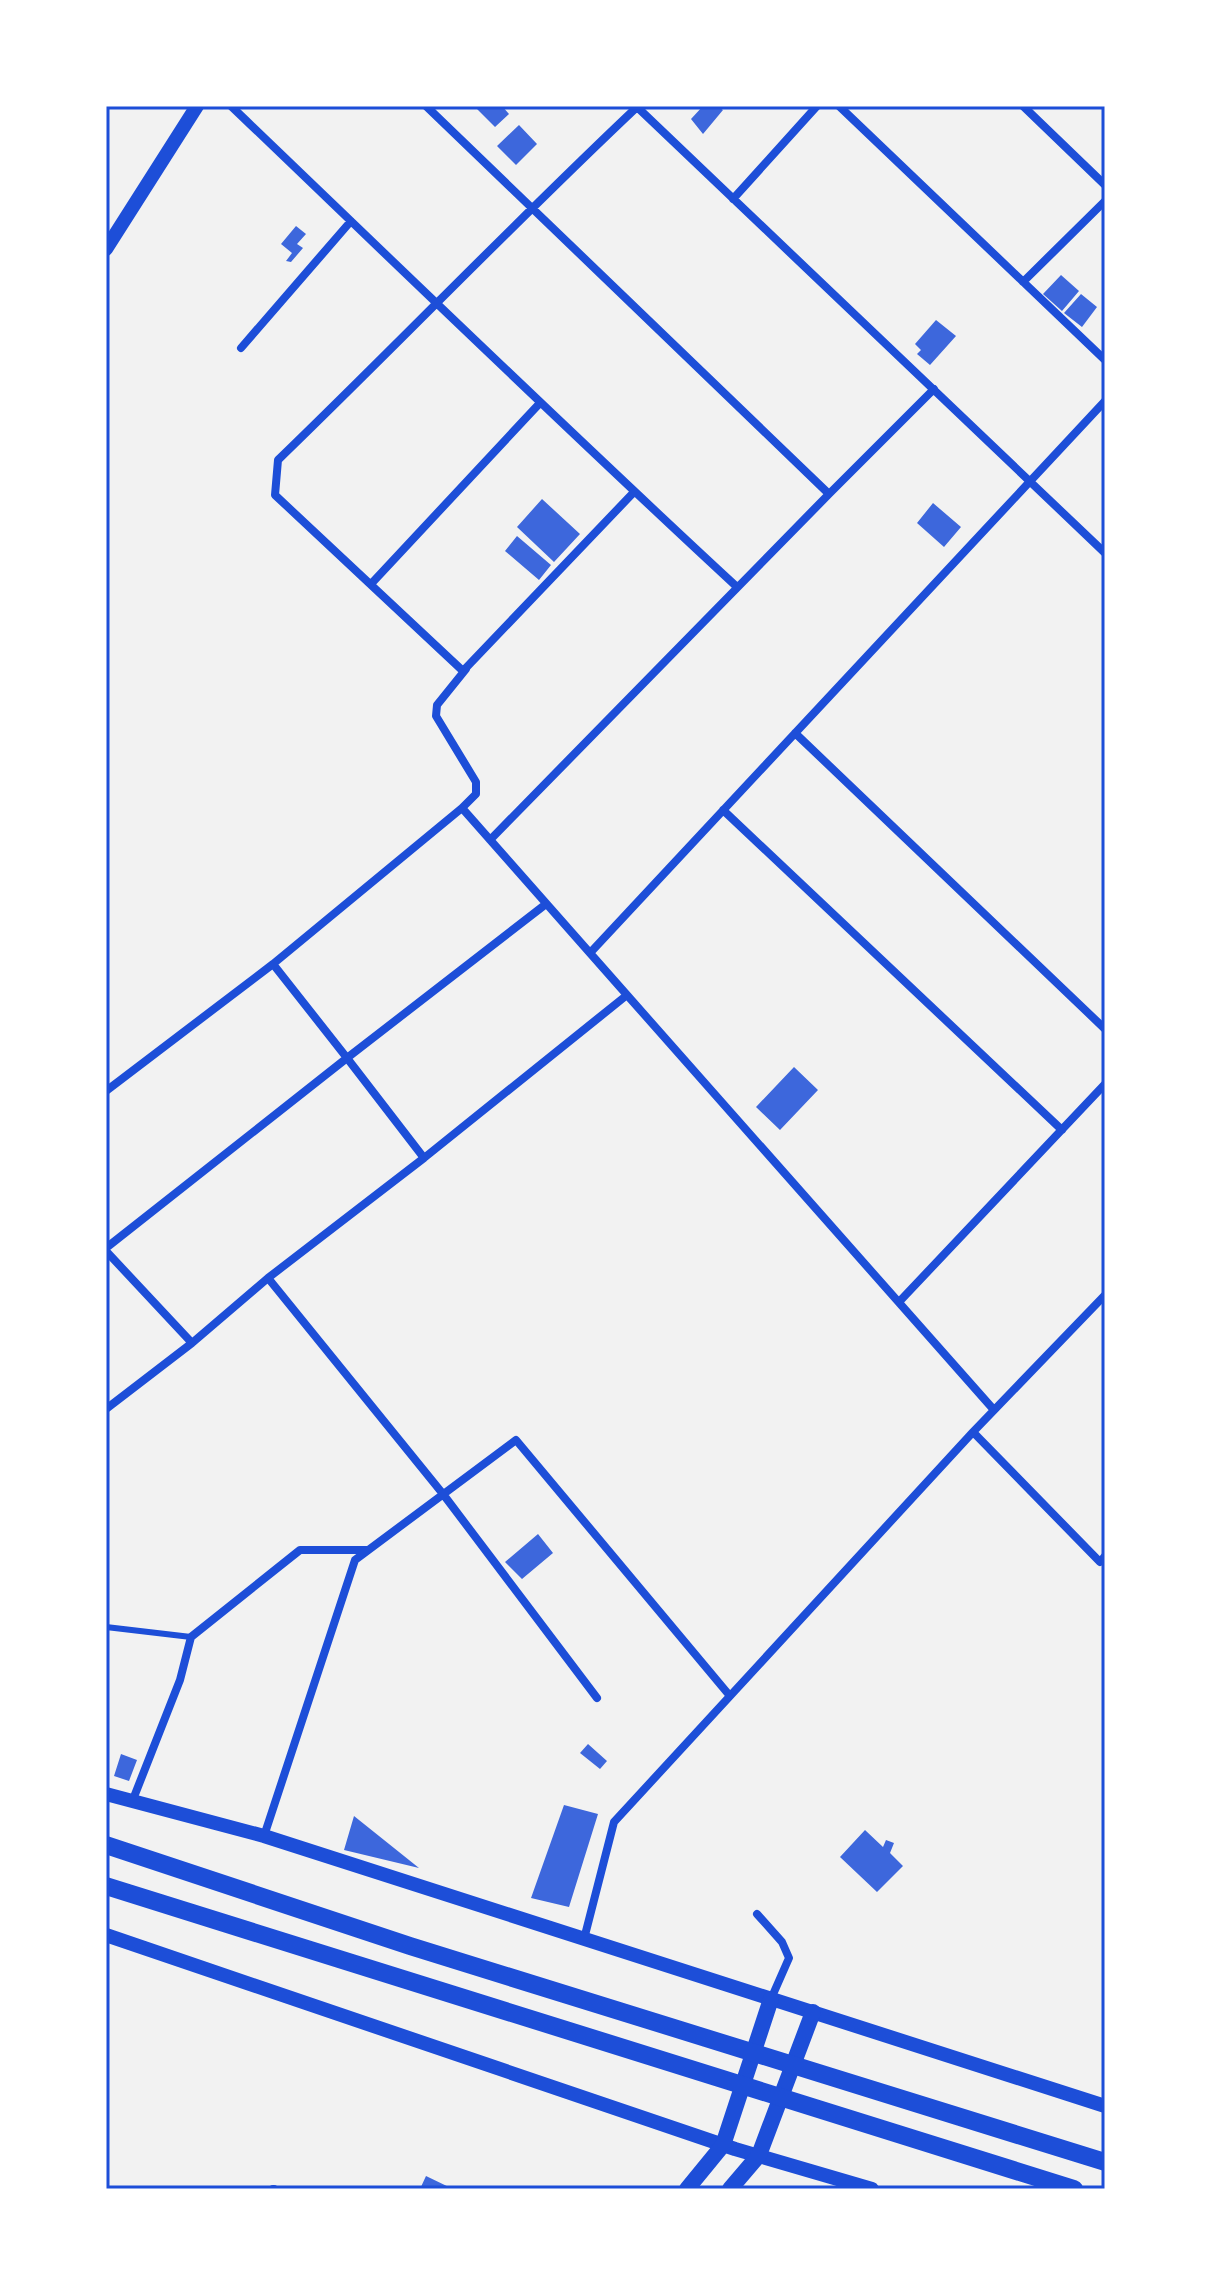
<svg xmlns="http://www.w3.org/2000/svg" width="1211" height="2295" viewBox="0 0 1211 2295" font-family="Ubuntu,sans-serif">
<rect width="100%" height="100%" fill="#f2f2f2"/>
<path fill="#3d67dc" d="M479,106H502L509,114L495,127L477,109Z
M703,106H717L723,110L703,134L691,119Z
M519,125L537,144L516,165L497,146Z
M296,226L306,234L297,244L303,248L291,262L286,261L292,253L281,244Z
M1061,275L1079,291L1062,311L1043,294Z
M1081,294L1097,307L1082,327L1064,313Z
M936,320L956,336L930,365L917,354L921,350L915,344Z
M542,499L580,534L554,562L517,527Z
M933,503L961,527L944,547L917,523Z
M517,536L551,565L539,580L505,551Z
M794,1067L818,1090L780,1130L756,1107Z
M538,1534L553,1553L522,1579L505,1562Z
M588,1744L607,1761L600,1769L580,1753Z
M121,1754L137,1760L129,1781L114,1776Z
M564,1805L598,1814L569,1907L531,1898Z
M354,1816L419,1868L344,1850Z
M865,1830L883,1847L886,1840L894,1843L890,1853L903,1866L877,1892L840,1857Z
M426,2176L453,2189H420Z"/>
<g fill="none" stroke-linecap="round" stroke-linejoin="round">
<path stroke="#1d4ed8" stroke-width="6" d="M106,1627L191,1637"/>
<path stroke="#1d4ed8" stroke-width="8" d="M231,106C399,267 566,429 737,587
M426,106L829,494L490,840
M636,106L1105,553
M839,106L1105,360
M1023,106L1105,185
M733,199L817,106
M1023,282L1105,201
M241,348L351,221
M634,492L463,671L275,495L278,460C399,343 515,222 637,107
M829,494L934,389
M371,584L539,404
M795,733L1105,1029
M462,808L476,794V782L436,716L437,705L466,669
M723,810L1062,1130
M546,904L347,1058L273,964L462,808L627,995L994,1410
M590,953L1105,401
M106,1091L273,964
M424,1158L627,995
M106,1248L347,1058L424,1158L268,1278L192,1343L106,1251
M268,1278L443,1494L597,1698
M899,1302L1105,1084
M106,1409L192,1343
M973,1432L1105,1295
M132,1802L180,1680L191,1637L300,1550H368
M264,1836L355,1560L516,1440L730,1696
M757,1914L782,1942L789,1958L771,1999
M584,1939L614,1822L973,1432L1100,1562L1105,1556
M273,2189H274"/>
<path stroke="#1d4ed8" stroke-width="14" d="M106,249L197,106
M106,1794L264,1836L1105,2106
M106,1935L735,2149L872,2189"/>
<path stroke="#1d4ed8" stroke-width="16" d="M687,2189L723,2145L771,1999
M730,2189L759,2155L813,2012"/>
<path stroke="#1d4ed8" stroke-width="18" d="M106,1845L410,1946L1105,2162
M106,1886L1074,2189"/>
</g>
<rect width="1211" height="2295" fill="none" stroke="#ffffff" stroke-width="216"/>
<rect x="108" y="108" width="995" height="2079" fill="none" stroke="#1d4ed8" stroke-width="3"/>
</svg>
